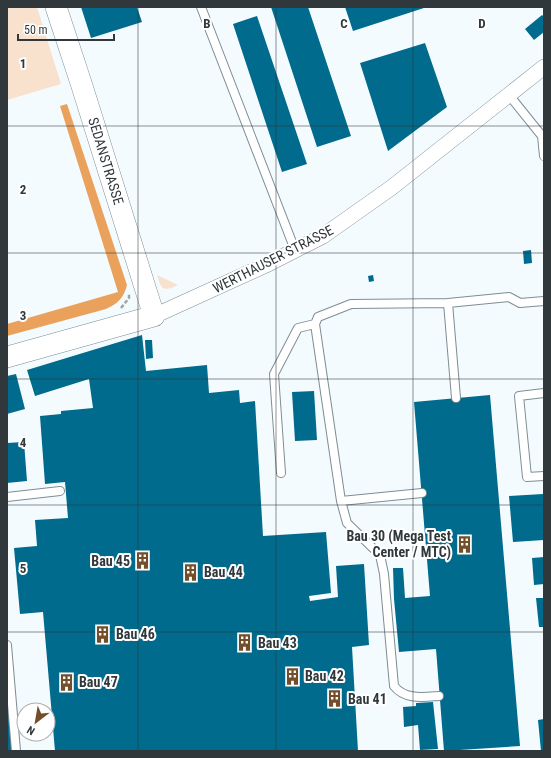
<svg xmlns="http://www.w3.org/2000/svg" width="551" height="758" viewBox="0 0 551 758" font-family="'Roboto Condensed',sans-serif">
<rect width="100%" height="100%" fill="#f4fbfe"/>
<path fill="#f8e2ce" d="M7,7H37L61,84L7,100Z
M157,275L178,285C164,292 161,290 157,275Z"/>
<path fill="#e9a15c" d="M67,104L127,285C124,298 117,304 106,309L7,336V324L118,292L60,106Z"/>
<path fill="#006b8c" d="M81,7H137L142,22L91,38Z
M271,7H308L351,136L317,147Z
M345,7H427L353,31Z
M542,15L544,17V32L534,40L525,29Z
M257,16L307,164L282,172L233,24Z
M425,43L447,107L388,151L360,63Z
M531,250L532,263L524,264L523,251Z
M373,275L374,281L369,282L368,276Z
M142,335L146,371L207,365L209,393L239,390L240,403L255,401L263,536L326,532L331,593L309,596L310,601L338,597L336,566L364,564L369,645L352,647L358,751H55L43,612L20,614L14,548L37,546L35,520L68,518L65,482L45,484L40,416L61,414V411L93,408L89,379L35,396L27,370Z
M145,340H152L153,358L146,359Z
M16,374L25,409L7,414V376Z
M314,391L317,440L295,441L292,392Z
M490,395L520,746L444,751L436,649L399,652L394,599L393,568H403L405,598L430,596L414,402Z
M24,442L27,481L7,483V443Z
M543,494L544,540L513,542L509,496Z
M544,557V584L534,585L532,558Z
M536,598H544V627H539Z
M7,694H8L13,751H7Z
M433,702L438,749L420,750L418,725L404,727L403,707L416,706V703Z
M544,719V751H541L538,720Z"/>
<g fill="none" stroke-linecap="round" stroke-linejoin="round">
<defs>
<path id="lane" d="M201,7L295,250
M509,95L542,136L544,156
M544,393L519,396L527,477L544,476
M456,398L448,303L509,297L520,303L544,301
M281,473L274,374L298,328L315,324
M422,493L341,501L315,324L318,317L351,304L448,303
M7,497L60,491
M341,501L347,523L380,555L384,574L394,686C405,700 423,697 439,696
M7,645L16,751"/>
<path id="street" d="M154,316L266,265L323,236L391,188L544,67"/>
<path id="secondary" d="M7,357L154,316L82,86L56,7"/>
</defs>
<use href="#lane" stroke="#7e8d94" stroke-width="10"/>
<use href="#street" stroke="#7e8d94" stroke-width="16"/>
<use href="#secondary" stroke="#7e8d94" stroke-width="22"/>
<path stroke="#9fa6a9" stroke-width="2.5" stroke-dasharray="4 2" stroke-linecap="butt" d="M121,308L129,298V294"/>
<use href="#lane" stroke="#fff" stroke-width="8"/>
<use href="#street" stroke="#fff" stroke-width="15"/>
<use href="#secondary" stroke="#fff" stroke-width="21"/>
</g>
<path fill="none" stroke="#31383b" stroke-width="1" stroke-opacity="0.55" d="M138,7V751M276,7V751M413,7V751M7,126H544M7,253H544M7,379H544M7,505H544M7,632H544"/>
<defs>
<symbol id="building-bare" viewBox="-9 -9 18 18"><path d="M-4-6H4V6H1V3H-1V6H-4ZM-2.5-4.3h1.7v1.8h-1.7ZM.8-4.3h1.7v1.8H.8ZM-2.5-1h1.7V.8h-1.7ZM.8-1h1.7V.8H.8Z" fill="#734e2a" stroke="#fff" stroke-width="2.5" paint-order="stroke"/></symbol>
</defs>
<g fill-rule="evenodd">
<use href="#building-bare" x="452" y="532" width="25" height="25"/>
<use href="#building-bare" x="130" y="548" width="25" height="25"/>
<use href="#building-bare" x="178" y="560" width="25" height="25"/>
<use href="#building-bare" x="90" y="622" width="25" height="25"/>
<use href="#building-bare" x="232" y="630" width="25" height="25"/>
<use href="#building-bare" x="280" y="664" width="25" height="25"/>
<use href="#building-bare" x="54" y="670" width="25" height="25"/>
<use href="#building-bare" x="322" y="686" width="25" height="25"/>
</g>
<g text-anchor="middle" dominant-baseline="central" stroke-width="4" stroke-linejoin="round" paint-order="stroke">
<g font-size="14" fill="#31383b" stroke="#fff">
<text transform="translate(106 161) rotate(73)">SEDANSTRASSE</text>
<text transform="translate(273 259) rotate(-27)">WERTHAUSER STRASSE</text>
</g>
<g font-size="14" font-weight="bold" fill="#31383b" stroke="#fff" text-anchor="start">
<text x="451" y="536" text-anchor="end">Bau 30 (Mega Test<tspan x="451" dy="16">Center / MTC)</tspan></text>
<text x="130" y="561" text-anchor="end">Bau 45</text>
<text x="204" y="572">Bau 44</text>
<text x="116" y="634">Bau 46</text>
<text x="258" y="643">Bau 43</text>
<text x="305" y="676">Bau 42</text>
<text x="79" y="682">Bau 47</text>
<text x="348" y="699">Bau 41</text>
</g>
</g>
<g font-size="13" text-anchor="middle" font-weight="bold" fill="#31383b" stroke="#fff" stroke-width="4" stroke-linejoin="round" paint-order="stroke">
<text x="207" y="28">B</text>
<text x="344" y="28">C</text>
<text x="482" y="28">D</text>
<text x="23" y="68">1</text>
<text x="23" y="194">2</text>
<text x="23" y="320">3</text>
<text x="23" y="447">4</text>
<text x="23" y="573">5</text>
</g>
<rect width="551" height="758" fill="none" stroke="#31383b" stroke-width="16"/>
<g transform="translate(36 722) rotate(211)"><circle r="19" fill="#ffffff" stroke="#adafb1"/>
<path d="M0-3L7 15L0 10L-7 15Z" fill="#734e2a"/>
<text y="-6" font-size="11" font-weight="bold" text-anchor="middle" fill="#31383b">N</text>
</g>
<path d="M18 34v6h96v-6" fill="none" stroke="#31383b" stroke-width="2"/>
<text x="24" y="34" font-size="12" fill="#31383b" stroke="#ffffff" stroke-width="3" paint-order="stroke">50 m</text>
</svg>
